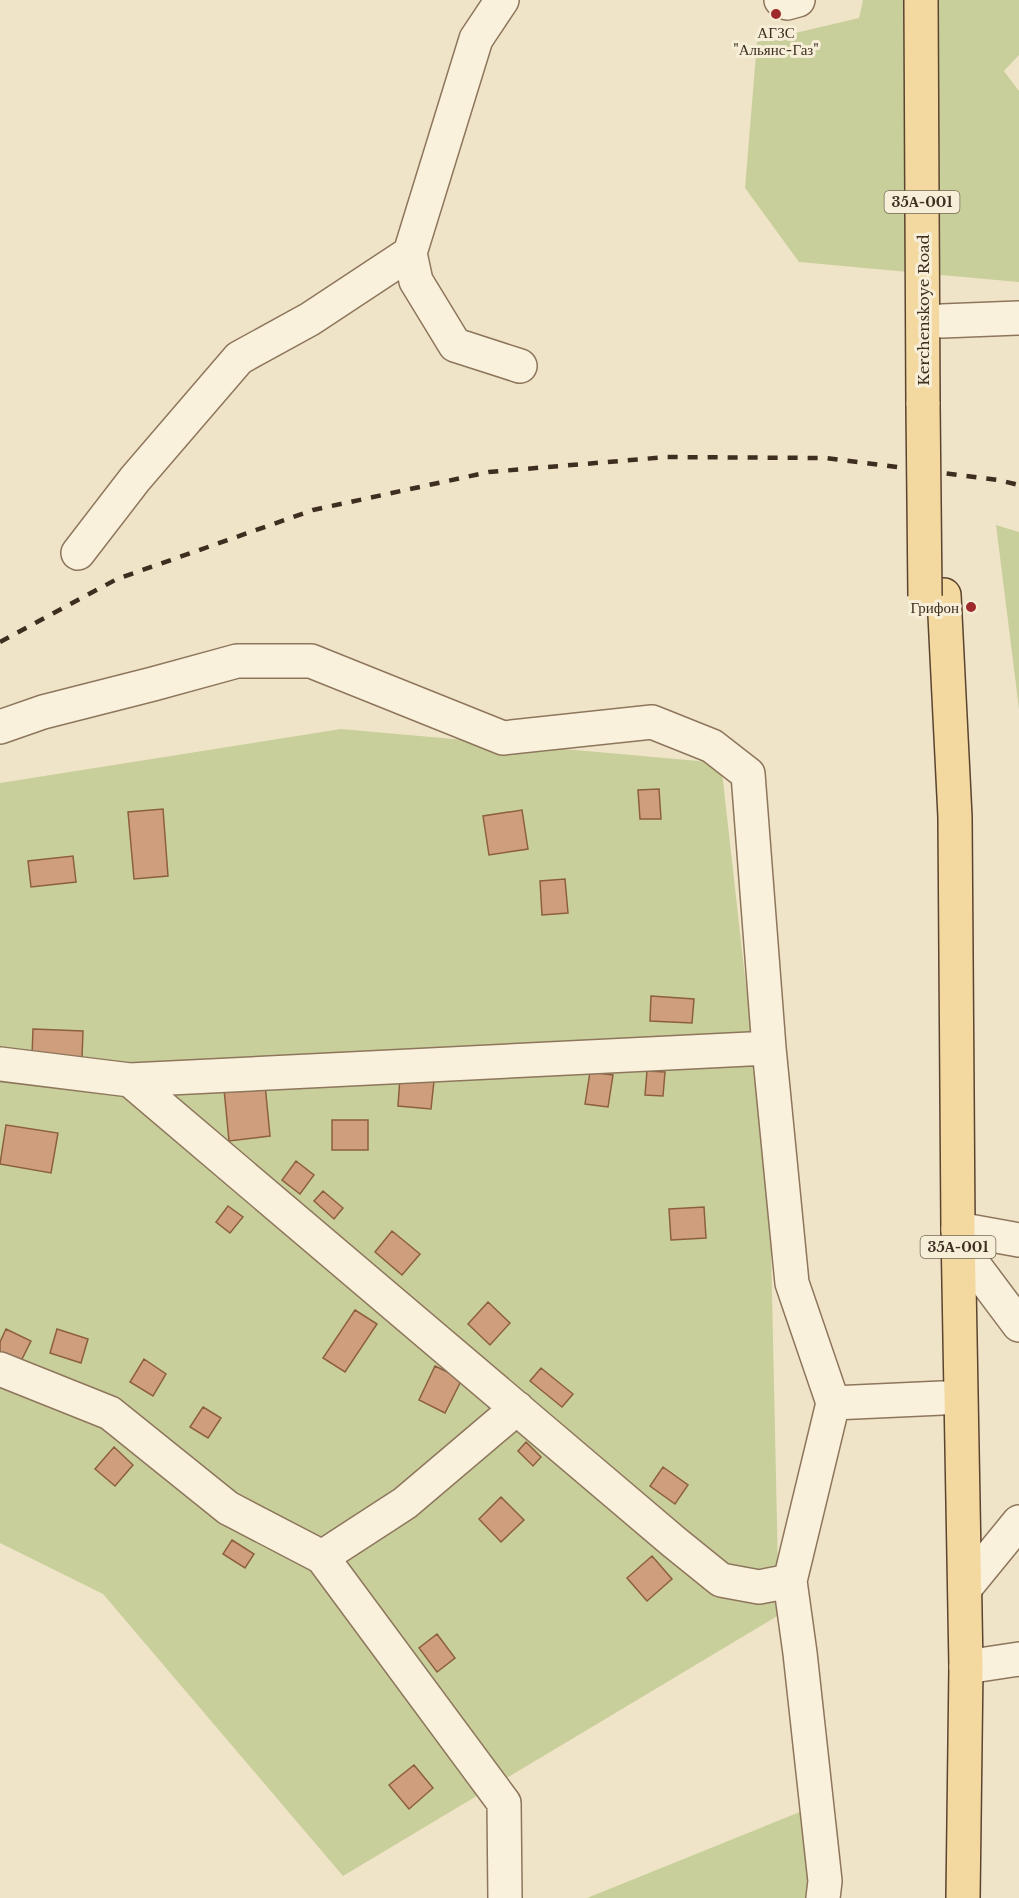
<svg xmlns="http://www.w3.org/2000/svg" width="1019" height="1898" viewBox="0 0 1019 1898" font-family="'Libre Baskerville',serif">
<rect width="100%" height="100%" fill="#f0e4c8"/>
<path fill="#c9cf9b" d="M863,0H1019V55L1004,71L1019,91V282L799,262L745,188L757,42L859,18Z
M996,525L1019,532V709Z
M341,729L721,763L770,1200L779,1615L343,1876L103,1594L0,1543V783Z
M817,1805L809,1898H587Z"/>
<path fill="#cf9f7d" stroke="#8d5f41" stroke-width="1.5" d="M659,789L661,819H640L638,790Z
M163,809L168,876L134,879L128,812Z
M522,810L528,849L489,855L483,816Z
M73,856L76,882L31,887L28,861Z
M565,879L568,913L542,915L540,881Z
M651,996L694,999L692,1023L650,1021Z
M33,1029L83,1031L82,1058L32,1056Z
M647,1071L665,1072L663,1096L645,1095Z
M590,1072L613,1075L608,1107L585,1104Z
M400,1077L434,1081L431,1109L398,1106Z
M265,1084L270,1136L229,1141L224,1089Z
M332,1120H368V1150H332Z
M6,1125L58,1133L51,1173L0,1164Z
M296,1161L314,1175L300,1194L282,1180Z
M323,1191L343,1208L334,1219L314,1201Z
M228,1206L243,1217L230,1233L216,1222Z
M704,1207L706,1238L671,1240L669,1209Z
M392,1231L420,1254L402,1275L375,1252Z
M488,1302L510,1323L490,1345L468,1324Z
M355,1310L377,1324L345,1372L323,1358Z
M6,1329L31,1341L20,1363L0,1354V1342Z
M57,1329L88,1339L81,1363L50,1353Z
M144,1359L166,1374L153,1396L130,1382Z
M435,1366L462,1379L445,1413L419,1400Z
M541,1368L573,1394L562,1407L530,1381Z
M203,1407L221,1418L208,1438L190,1427Z
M526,1442L541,1457L533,1466L518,1451Z
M114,1447L133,1465L115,1486L95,1469Z
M663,1467L688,1485L675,1504L650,1486Z
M501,1497L524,1520L501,1542L479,1519Z
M232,1540L254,1554L245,1568L223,1554Z
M652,1556L672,1579L647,1601L627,1578Z
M437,1634L455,1658L437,1672L419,1648Z
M414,1765L433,1788L409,1809L389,1785Z"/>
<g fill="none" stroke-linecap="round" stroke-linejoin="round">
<defs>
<path id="minor" d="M502,0L476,39L410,253L416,281L455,345L520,366
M781,0L787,3L798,0
M942,321L1019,318
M78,553L135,479L239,358L310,319L410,253
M0,727L43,712L153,684L237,661H311L503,738L652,722L712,746L748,774L769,1048L792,1283L833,1403
M0,1064L130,1080L769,1048
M130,1080L674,1542L721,1580L759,1587L790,1581
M958,1229L968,1257L1019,1325
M958,1229L1019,1240
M0,1369L110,1413L228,1508L322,1557L504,1803L505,1898
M322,1557L405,1503L517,1408
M965,1588L1019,1522
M966,1667L1019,1659
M823,1898L825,1881L800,1653L790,1581L833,1403L942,1398"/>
<path id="major" d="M921,0L923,405
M944,595L955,817L958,1229L966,1667L963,1898"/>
</defs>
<use href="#minor" stroke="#8d765c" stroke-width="36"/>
<use href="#major" stroke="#5b4430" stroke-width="36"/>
<use href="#minor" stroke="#faf1dc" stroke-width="33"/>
<use href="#major" stroke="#f3d9a0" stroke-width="33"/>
<path stroke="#3d2e20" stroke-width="4.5" stroke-dasharray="10 10" stroke-linecap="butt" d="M0,642L117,579L313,510L489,472L667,457L826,458L998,480L1019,485"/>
<defs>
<path id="major-bridge" d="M923,405L925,596"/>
</defs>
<use href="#major-bridge" stroke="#5b4430" stroke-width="36" stroke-linecap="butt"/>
<use href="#major-bridge" stroke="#f3d9a0" stroke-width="33"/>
</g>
<g fill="#9e2a2b" stroke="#f7eed8" stroke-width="2">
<circle cx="776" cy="14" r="6"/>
<circle cx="971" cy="607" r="6"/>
</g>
<g text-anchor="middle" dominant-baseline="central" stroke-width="6" stroke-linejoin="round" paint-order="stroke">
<g fill="#f7eed8" stroke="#756857" stroke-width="1.5">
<rect x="884.5" y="191" width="75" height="22" rx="4.5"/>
<rect x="920.5" y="1236" width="75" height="22" rx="4.5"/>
</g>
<g font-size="14" font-weight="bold" fill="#3d2e20">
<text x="922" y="202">35А-001</text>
<text x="958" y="1247">35А-001</text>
</g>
<g font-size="15" fill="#3d2e20" stroke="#f7eed8">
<text x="776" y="32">АГЗС<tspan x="776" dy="17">"Альянс-Газ"</tspan></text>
<text x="959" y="607" text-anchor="end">Грифон</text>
</g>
<g font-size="15" fill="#3d2e20" stroke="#f7eed8">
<text transform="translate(923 310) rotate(-90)">Kerchenskoye Road</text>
</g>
</g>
</svg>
